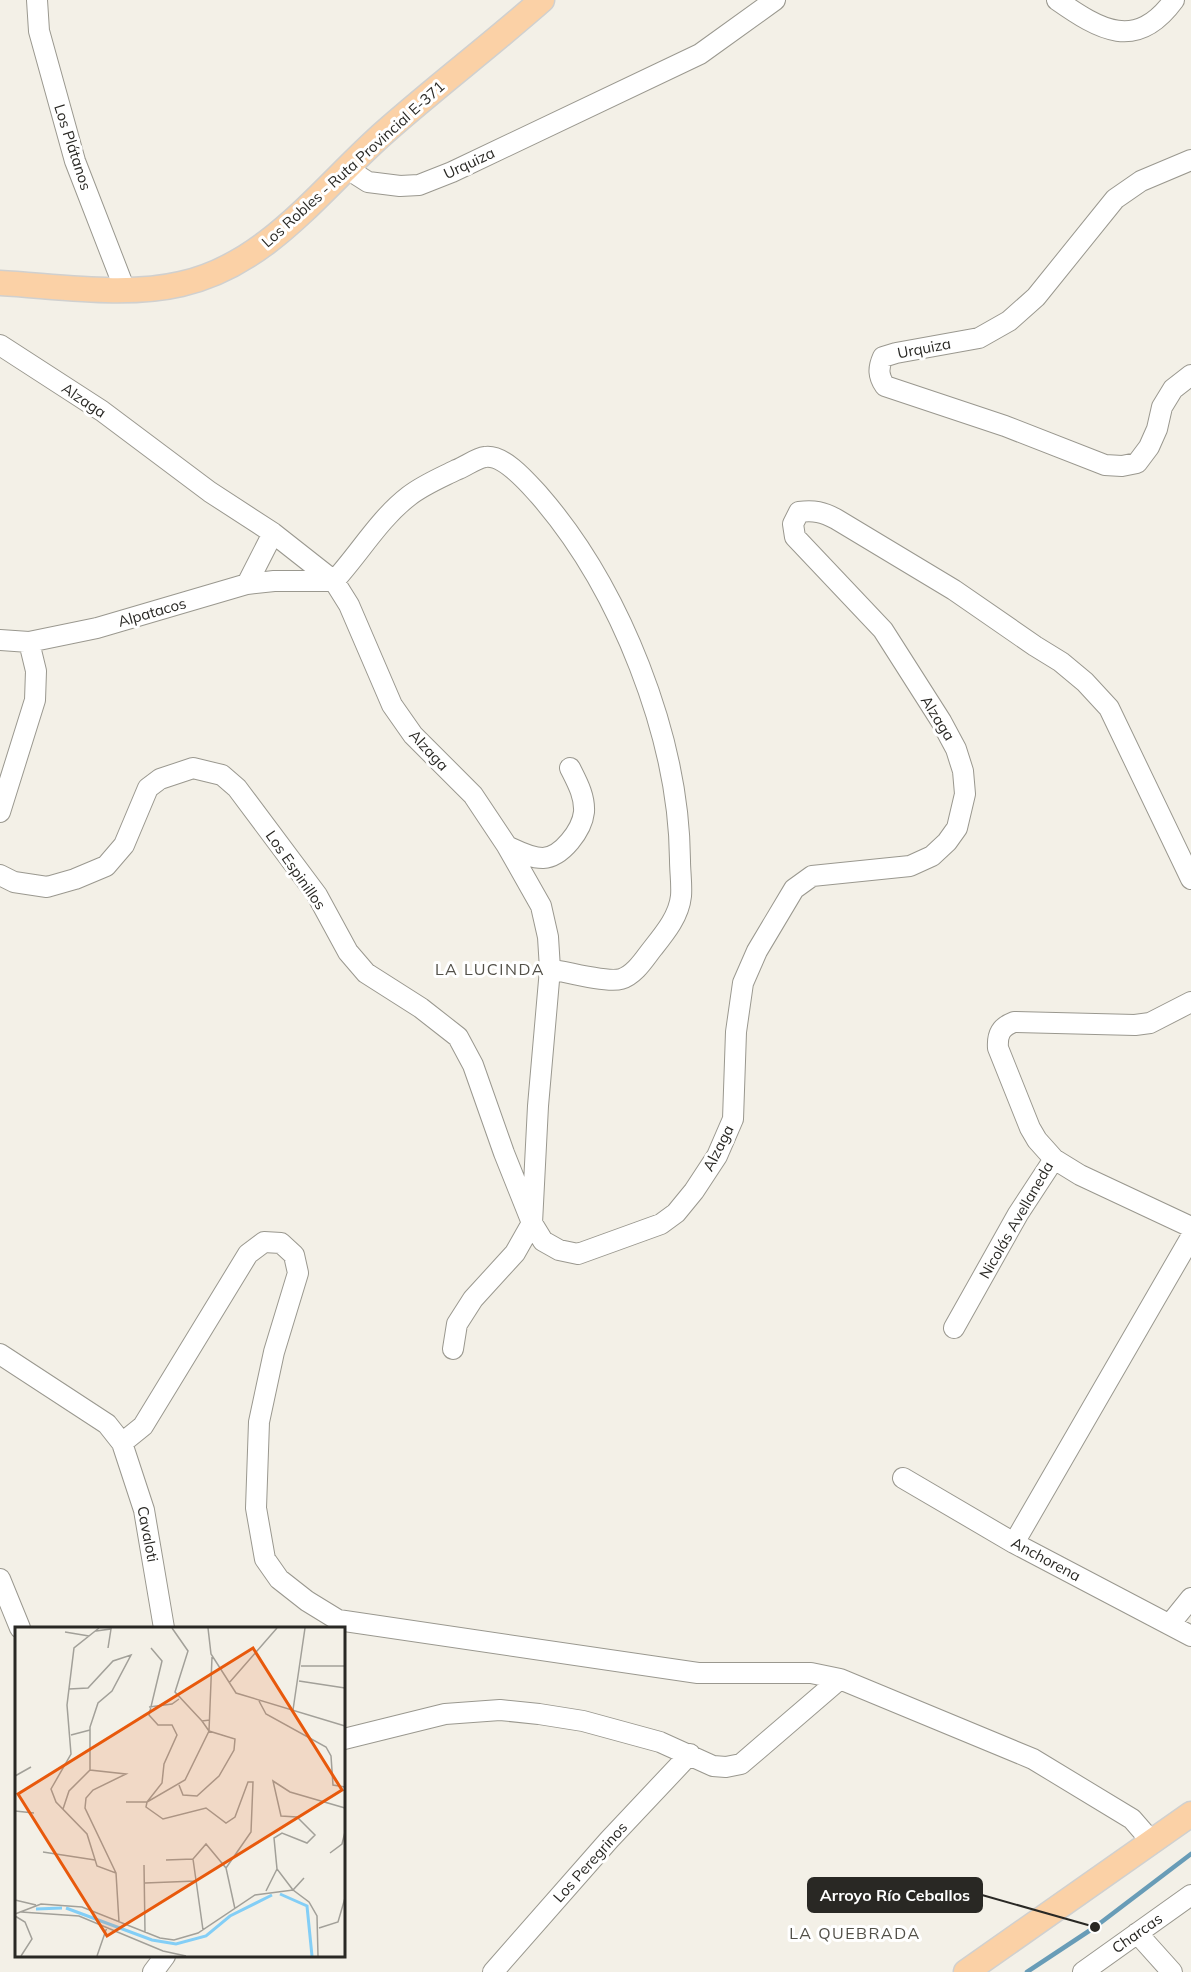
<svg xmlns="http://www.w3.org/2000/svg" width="1191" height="1972" viewBox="0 0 1191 1972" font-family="Mulish,sans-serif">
<rect width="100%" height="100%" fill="#f3f0e7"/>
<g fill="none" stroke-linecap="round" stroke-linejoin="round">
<path stroke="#689cb7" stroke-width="4.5" d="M1027,1972L1095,1927L1191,1854"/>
<defs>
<path id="minor" d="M37,0L39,31L75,161L125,290
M1057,0C1100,30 1136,52 1174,0
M1191,160L1141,181L1115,199L1036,297L1009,321L979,338L896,353L883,357C878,368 878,376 885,386L1005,426L1105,465L1122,466L1137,463L1149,447L1157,429L1162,407L1173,389L1191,375
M346,168L368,182L400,186L419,185L452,172L700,54L775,0
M0,345L102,411L210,492L273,533L334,581L349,605L392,705L413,735L473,795L507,846L541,906L548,937L550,969L538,1106L532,1223L543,1241L559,1250L578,1254L661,1224L676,1213L694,1191L717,1156L733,1119L736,1032L743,983L757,951L794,889L812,876L910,866L932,856L947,842L957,828L965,794L963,771L956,749L941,721L883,630L795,537L793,524L799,512C814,510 823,512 836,519L954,590L1035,646L1061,662L1085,682L1109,708L1191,879
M247,584L274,581H334C359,554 379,519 409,496C423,485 440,478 456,470C465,467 476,458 485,457C504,454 528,483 539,495C620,588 679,737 680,860C680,872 682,885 681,896C679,916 665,933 653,948C645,958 635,975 621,979C607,983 566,972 550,969
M0,640L29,642L97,628L247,584L273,533
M0,812L35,700L36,671L29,642
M507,846C518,851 530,858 543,858C562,857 582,830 584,812C585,796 577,782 570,768
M0,875L14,882L47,887L75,879L106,866L124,845L148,788L160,779L193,768L222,775L237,788L317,895L348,952L366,973L421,1008L458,1037L473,1065L504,1153L532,1223L515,1253L473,1299L457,1324L453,1349
M1054,1159L1080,1175L1191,1227
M954,1328L1018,1214L1054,1159L1037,1140L1030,1128L998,1048C997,1034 1001,1027 1014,1022L1135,1025L1150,1023L1191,1002
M0,1354L107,1424L122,1443L143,1426L248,1254L264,1242L281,1243L294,1255L298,1273L274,1352L259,1422L256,1508L265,1559L279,1579L307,1601L338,1620L698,1673H811L840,1679
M122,1443L144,1510L164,1628
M903,1478L1014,1543L1191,1636
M1014,1543L1191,1237
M0,1579L20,1628
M1170,1624L1191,1598
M344,1739L445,1714L500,1710L539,1714L583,1721L660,1742L713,1766L726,1767L741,1764L840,1679L1033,1759L1132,1819L1152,1842
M1137,1933L1172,1972
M153,1972L165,1956
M493,1972L609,1840L690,1754
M1083,1972L1191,1895"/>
<path id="major" d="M0,283C56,286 126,297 181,284C268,265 322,187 386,131C437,86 491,45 542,0
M966,1972L1191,1814"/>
</defs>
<use href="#minor" stroke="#9a988f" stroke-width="22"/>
<use href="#major" stroke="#d0d0cf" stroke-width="27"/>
<use href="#minor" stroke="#fff" stroke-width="20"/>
<use href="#major" stroke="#fbd1a6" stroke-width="24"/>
</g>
<g text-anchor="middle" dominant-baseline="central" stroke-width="6" stroke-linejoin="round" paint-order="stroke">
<g font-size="15" fill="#292824" stroke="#fff">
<text transform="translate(73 147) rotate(72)">Los Plátanos</text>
<text transform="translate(469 163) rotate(-25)">Urquiza</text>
<text transform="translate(353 164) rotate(-42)">Los Robles - Ruta Provincial E-371</text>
<text transform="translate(924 348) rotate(-11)">Urquiza</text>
<text transform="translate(84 400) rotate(34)">Alzaga</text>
<text transform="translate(152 612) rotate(-16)">Alpatacos</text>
<text transform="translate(938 718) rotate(58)">Alzaga</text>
<text transform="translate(429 750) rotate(47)">Alzaga</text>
<text transform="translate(296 870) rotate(55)">Los Espinillos</text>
<text transform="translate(718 1148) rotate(-63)">Alzaga</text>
<text transform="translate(1016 1220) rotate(-60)">Nicolás Avellaneda</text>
<text transform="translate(148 1534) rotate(79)">Cavaloti</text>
<text transform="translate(1046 1559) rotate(28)">Anchorena</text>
<text transform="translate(590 1862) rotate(-48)">Los Peregrinos</text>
<text transform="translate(1137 1933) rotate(-35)">Charcas</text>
</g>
<g font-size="16" letter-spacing="1.5" fill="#525048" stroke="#fff">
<text x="490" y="969">LA LUCINDA</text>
<text x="855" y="1933">LA QUEBRADA</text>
</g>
</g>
<g transform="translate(15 1627)">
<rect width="330" height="330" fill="#f3f0e7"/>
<path fill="none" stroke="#83cef6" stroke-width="3" d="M265,267L292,279L297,329M51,281L137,313L161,317L191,309L215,289L257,268M21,282L47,281"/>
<path fill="none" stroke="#a2a099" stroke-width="1.5" d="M84,1L59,21L52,78L56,127L36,162L41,175L72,207L82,239L101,246L104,295M157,1L173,24L160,65L187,94L195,93M193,1L196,27L221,66L330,99M81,4L96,2L93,21M50,5L74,9M197,30L194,104L170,153L132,175L131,180L148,192L191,181L211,196L220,190L233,155H238L236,205L211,241L220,282M286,39H330M284,54L330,61M214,56L262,1M54,62L73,61L98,34L116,28L97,64L83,76L75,100V143L111,147L78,163L71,171L70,181L101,246M244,74L251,87L311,120L316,129L318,158L330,160M134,80L157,77L164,72M278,83L290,1M56,108L75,103M0,149L16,140M164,158L168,168L182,169L204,149L219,123L220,112L194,104L187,94M111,175H132L147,156L149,137L162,108L157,98H143L134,88L147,34L136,21M48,182L54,164L75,143M0,184L19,186M28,225L80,233M315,226L327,217L330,205M178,232L188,303M151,233L178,232L191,217L211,241M129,238L130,305M289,251L278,263L262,242L259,211L267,206L292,216L300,208L282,190L266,189L258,154L275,165L330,181M130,256L181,254M251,264L262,242M0,273L21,278M6,285L64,289L148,324L171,329M0,287L26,277L67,280L145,311L159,313L183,306L240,268L278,263L294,275L302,289L303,329M0,289L10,295L17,312L6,329M304,301L323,295L330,271M82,329L92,300"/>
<path fill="#e8590c" fill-opacity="0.15" stroke="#e8590c" stroke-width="3" d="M238,21L327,163L92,309L3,167Z"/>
<rect width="330" height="330" fill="none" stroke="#292824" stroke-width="3"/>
</g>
<path fill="none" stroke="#292824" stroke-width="2" d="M1095 1927L982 1895"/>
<circle fill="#292824" stroke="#fff" stroke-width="2" cx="1095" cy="1927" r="6"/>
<rect fill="#292824" stroke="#292824" stroke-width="2" x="808" y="1878" width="174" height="34" rx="6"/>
<g font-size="16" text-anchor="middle" font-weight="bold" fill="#fff">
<text x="895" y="1901">Arroyo Río Ceballos</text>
</g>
</svg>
